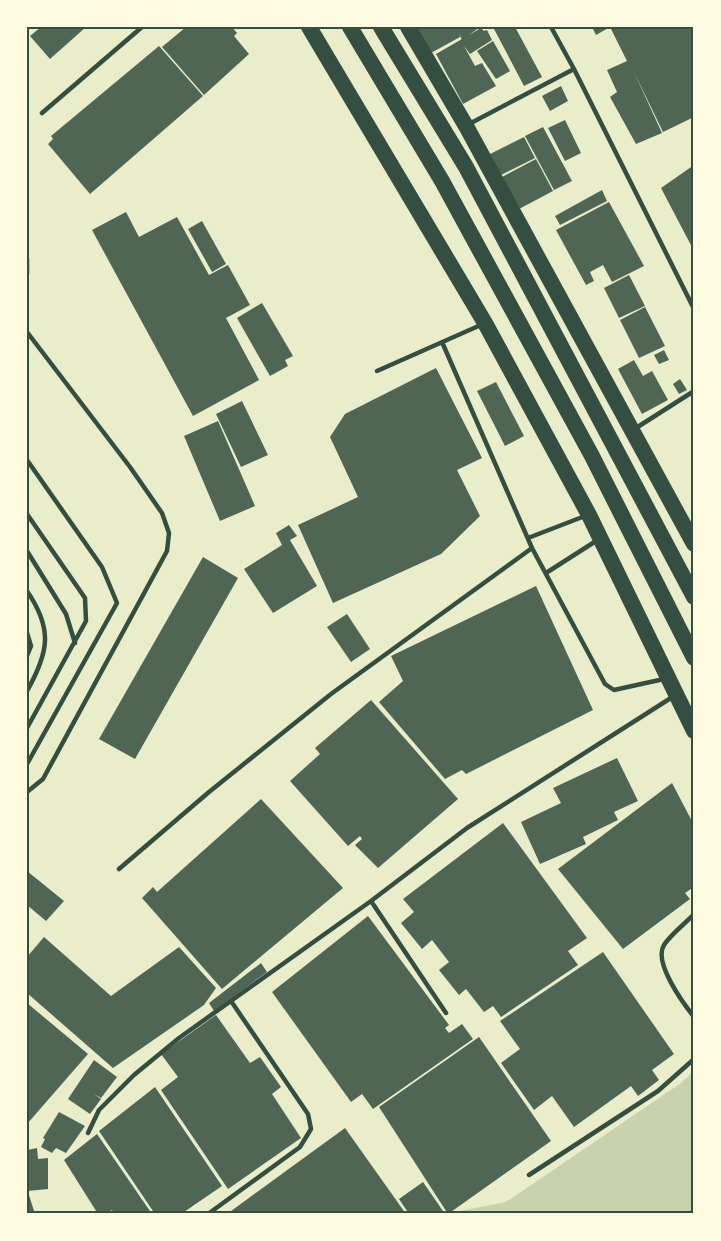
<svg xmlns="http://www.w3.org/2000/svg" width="721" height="1241" viewBox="0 0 721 1241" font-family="Poppins,sans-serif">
<rect width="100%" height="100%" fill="#e9edc9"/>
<path fill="#cad2ad" d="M694,1071V1214H455L460,1211L506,1202L681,1083Z"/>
<path fill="#4f6655" d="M41,27H86L50,59L30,36Z
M186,27H232L237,33L234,36L249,54L204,95L162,47Z
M416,27H480L462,40L459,34L460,37L431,53Z
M493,27H515L542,77L524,86Z
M592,27H694V117L663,132L633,70L662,133L636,144L610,97L617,92L607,70L627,61L610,27L596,35Z
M481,28L484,31L487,30L492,40L470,54L464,46L475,66L482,63L496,86L463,104L436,54Z
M493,41L510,71L496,79L477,51Z
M159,46L203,96L90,194L48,144L53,139L51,136Z
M561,86L568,101L550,111L542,96Z
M565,120L581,153L565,161L548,128Z
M543,127L572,181L554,190L525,136Z
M524,137L535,158L501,175L490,154Z
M536,159L553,191L519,209L502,177Z
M694,165V251L661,188Z
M602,190L607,201L560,225L555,216Z
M609,202L644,266L612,282L603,265L590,272L594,281L586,285L556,230Z
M126,212L139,237L177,217L209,275L228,265L250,305L226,318L259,380L193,416L92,230Z
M202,221L226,264L212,272L188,229Z
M629,275L645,306L619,318L604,288Z
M262,303L293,356L285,360L288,366L270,376L237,318Z
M645,307L665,346L639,358L620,320Z
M664,350L669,360L659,364L654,355Z
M634,360L643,376L652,371L668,400L642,414L618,369Z
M436,368L482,458L457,470L480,516L441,554L333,603L298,525L358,497L330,437L345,414Z
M680,379L687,390L679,394L673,384Z
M496,382L524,436L505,446L477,391Z
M242,401L268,455L241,467L216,414Z
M218,421L255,506L220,521L184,436Z
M289,525L297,536L290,540L317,586L273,613L244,569L282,545L276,533Z
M203,557L238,578L135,759L99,739Z
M536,586L593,710L466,774L462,770L445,779L379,702L403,681L391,656Z
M347,614L370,649L351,662L327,627Z
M371,700L458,799L378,868L355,845L362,839L360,836L348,846L290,781L320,754L315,748Z
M617,758L638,801L614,812L618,820L583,837L586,844L540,864L521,822L561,803L553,788Z
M672,783L694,825V887L685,893L690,899L623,949L558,869Z
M261,799L343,888L222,989L142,898L153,887L157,892Z
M503,823L587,938L568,951L578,965L501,1017L493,1006L484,1012L466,989L459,995L439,970L449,962L432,940L422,949L401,923L414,912L403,899Z
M27,871L64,901L46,921L27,905Z
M368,916L449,1025L445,1028L449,1033L462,1024L473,1039L373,1109L362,1094L351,1102L272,992Z
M44,937L111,996L179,947L216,988L204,1005L113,1068L27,993V957Z
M603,952L674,1054L652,1070L659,1080L638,1096L631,1086L574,1127L552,1096L534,1110L501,1063L520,1049L500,1021Z
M261,963L267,972L214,1011L209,1003Z
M27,1003L88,1054L27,1124Z
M216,1015L250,1063L260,1057L281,1087L272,1094L301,1138L228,1189L161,1090L178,1077L161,1054Z
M479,1037L551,1141L448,1214L379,1107Z
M94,1060L117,1077L101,1098L94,1094L101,1099L90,1114L68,1099Z
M155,1087L222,1186L181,1214H155L99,1131Z
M59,1112L85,1126L66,1153L56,1148L52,1153L41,1147L45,1139L43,1138Z
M345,1128L406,1214H227Z
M97,1134L152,1214H114L112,1210L106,1214H98L64,1160Z
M37,1148L38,1159L48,1158V1189L27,1191V1150Z
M423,1182L445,1214H409L399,1199Z
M27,1195H29L35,1214H27Z"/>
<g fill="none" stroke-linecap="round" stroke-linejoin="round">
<path stroke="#344e41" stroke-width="4.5" d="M551,27L574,69
M42,113L142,27
M469,124L574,69L694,309
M27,259V274
M27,332L130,467L162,513L169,533L167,551L43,779L27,792
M377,371L483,324
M636,428L694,391
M27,460L102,567L117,603L27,764
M27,514L85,598L86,621L27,728
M528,538L585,516
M532,548L605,684L614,690L664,679
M27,551L66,614L75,643
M546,573L596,541
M27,591C53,629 49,652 27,691
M27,633L31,646L27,656
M119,869L209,792L331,694L532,548L442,342
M371,901L446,1013
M694,914C685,924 671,934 664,945C653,962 683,1003 694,1017
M88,1133L99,1110L134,1075L179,1038L371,901L467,828L674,696
M529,1175L658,1091L694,1059
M208,1214L300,1147L311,1129L308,1114L231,1001"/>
<path stroke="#344e41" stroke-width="16" d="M309,27L485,323L589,515L694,731
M350,27L442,181L592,456L694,658
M381,27L466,167L694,597
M408,27L466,126L694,544"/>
</g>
<rect width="721" height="1241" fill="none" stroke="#fefae0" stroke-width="57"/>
<rect x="28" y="28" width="664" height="1184" fill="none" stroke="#344e41" stroke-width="2"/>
</svg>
